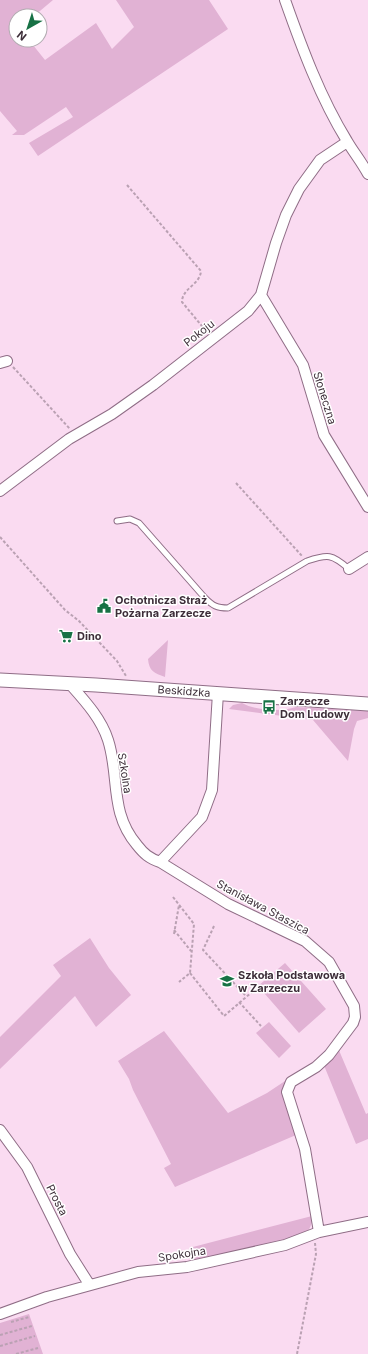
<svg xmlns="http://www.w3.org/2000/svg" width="368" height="1354" viewBox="0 0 368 1354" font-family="Inter,sans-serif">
<rect width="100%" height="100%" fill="#fadbf1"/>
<path fill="#e1b2d4" d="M0,0H53L34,16H16V40H29L45,60L96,23L112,49L134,27L116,0H209L228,29L38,156L29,143L73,117L66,107L24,135H12L17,131L0,111Z
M168,640L165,677C154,673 149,671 148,659Z
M242,703C256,711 282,712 296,707L368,711V718L357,721L354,729L348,761L313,720L229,709L233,705Z
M90,938L109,968L131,995L96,1027L75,996L0,1069V1037L61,976L53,965Z
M285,963L326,1009L299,1033L258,986Z
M269,1022L291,1046L279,1058L256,1033Z
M164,1031L228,1113L267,1093L288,1079L296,1135L175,1187L164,1168L171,1164L133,1090L129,1079L118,1061Z
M338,1048L366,1114L368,1113V1139L356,1144L323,1063Z
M312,1216C312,1223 311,1228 306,1233C295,1243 215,1258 195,1262L193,1247Z
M29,1314L43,1354H0V1323Z"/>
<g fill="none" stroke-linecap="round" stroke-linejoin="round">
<defs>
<path id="service" d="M117,521L130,519L139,523L205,598C213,606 217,608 228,608L307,561C328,554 332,554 349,569"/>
<path id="minor" d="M285,0C302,48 320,97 347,141C354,153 361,161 368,174
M261,295L303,365L324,435L368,507
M0,363L7,361
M0,491L69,439L112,414L153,385L248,311L261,295L276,243L286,215L299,189L320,160L347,142
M349,569L368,557
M69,683C84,700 101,718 108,740C120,777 109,812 137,845C144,854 149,858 160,862
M218,693L212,790L202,817L160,862L228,904L305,941L329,962L354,1006L355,1017L353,1023L329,1055L316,1067L291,1082L287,1092L305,1149L319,1232
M0,1130L27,1167L70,1254L89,1284
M0,1314L47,1297L138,1272L187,1267L285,1245L319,1232L368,1222"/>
<path id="tertiary" d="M0,680L96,685L368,704"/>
</defs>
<use href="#service" stroke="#8f6d86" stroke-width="7"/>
<use href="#minor" stroke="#8f6d86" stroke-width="12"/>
<use href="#tertiary" stroke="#8f6d86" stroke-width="15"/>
<path stroke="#baa1b3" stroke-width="2" stroke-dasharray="3 2" stroke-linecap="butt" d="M127,185L201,271C200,285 182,288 182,302L206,331
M13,367L70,429
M236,483L302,556
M0,537L65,610L79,621L117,661L126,676
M173,897L194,924L190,973L179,982
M214,926L203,950L246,996
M174,930L191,951
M174,934L179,905
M190,973L224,1016L252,992
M239,1002L261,1026
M11,1322L29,1317
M0,1335L32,1326
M0,1346L35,1336
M16,1354L38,1348
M297,1354L316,1254L315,1243"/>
<use href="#service" stroke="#fff" stroke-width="5"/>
<use href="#minor" stroke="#fff" stroke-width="10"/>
<use href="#tertiary" stroke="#fff" stroke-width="13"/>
</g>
<defs>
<symbol id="civic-bare" viewBox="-9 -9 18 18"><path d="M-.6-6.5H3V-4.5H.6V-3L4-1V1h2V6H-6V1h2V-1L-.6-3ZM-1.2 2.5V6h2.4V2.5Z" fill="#177145" stroke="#fff" stroke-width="2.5" paint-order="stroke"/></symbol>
<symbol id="supermarket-bare" viewBox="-9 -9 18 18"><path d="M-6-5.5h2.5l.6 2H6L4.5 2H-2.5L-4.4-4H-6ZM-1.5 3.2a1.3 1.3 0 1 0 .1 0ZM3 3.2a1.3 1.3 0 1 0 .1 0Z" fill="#177145" stroke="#fff" stroke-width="2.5" paint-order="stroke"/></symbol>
<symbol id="bus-bare" viewBox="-9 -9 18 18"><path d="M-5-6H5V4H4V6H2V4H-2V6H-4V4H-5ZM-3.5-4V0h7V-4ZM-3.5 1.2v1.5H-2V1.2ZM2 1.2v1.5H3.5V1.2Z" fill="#177145" stroke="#fff" stroke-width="2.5" paint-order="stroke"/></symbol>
<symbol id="school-bare" viewBox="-9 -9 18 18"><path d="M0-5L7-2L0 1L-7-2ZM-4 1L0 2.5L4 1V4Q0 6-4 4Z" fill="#177145" stroke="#fff" stroke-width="2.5" paint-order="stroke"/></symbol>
</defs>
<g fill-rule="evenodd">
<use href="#civic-bare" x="94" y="596" width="20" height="20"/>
<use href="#supermarket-bare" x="56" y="626" width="20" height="20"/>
<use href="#bus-bare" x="259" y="697" width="20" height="20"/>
<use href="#school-bare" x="217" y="971" width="20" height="20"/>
</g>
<g text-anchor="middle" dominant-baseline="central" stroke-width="3" stroke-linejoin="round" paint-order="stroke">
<g font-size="11" fill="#3d2e39" stroke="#fff">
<text transform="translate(199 333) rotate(-38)">Pokoju</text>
<text transform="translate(325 398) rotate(73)">Słoneczna</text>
<text transform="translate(184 691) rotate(4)">Beskidzka</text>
<text transform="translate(125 773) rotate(81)">Szkolna</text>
<text transform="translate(263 907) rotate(28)">Stanisława Staszica</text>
<text transform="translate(57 1200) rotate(63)">Prosta</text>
<text transform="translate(182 1254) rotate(-9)">Spokojna</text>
</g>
<g font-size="11" font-weight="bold" fill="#3d2e39" stroke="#fff" text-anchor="start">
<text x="115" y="600">Ochotnicza Straż<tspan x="115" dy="13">Pożarna Zarzecze</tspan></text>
<text x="77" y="636">Dino</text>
<text x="280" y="701">Zarzecze<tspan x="280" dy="13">Dom Ludowy</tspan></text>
<text x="238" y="975">Szkoła Podstawowa<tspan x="238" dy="13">w Zarzeczu</tspan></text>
</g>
</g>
<g transform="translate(28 28) rotate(219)"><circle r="19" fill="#ffffff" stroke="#b1abb0"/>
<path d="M0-3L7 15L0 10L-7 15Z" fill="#177145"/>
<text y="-6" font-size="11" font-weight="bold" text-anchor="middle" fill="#3d2e39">N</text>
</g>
</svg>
